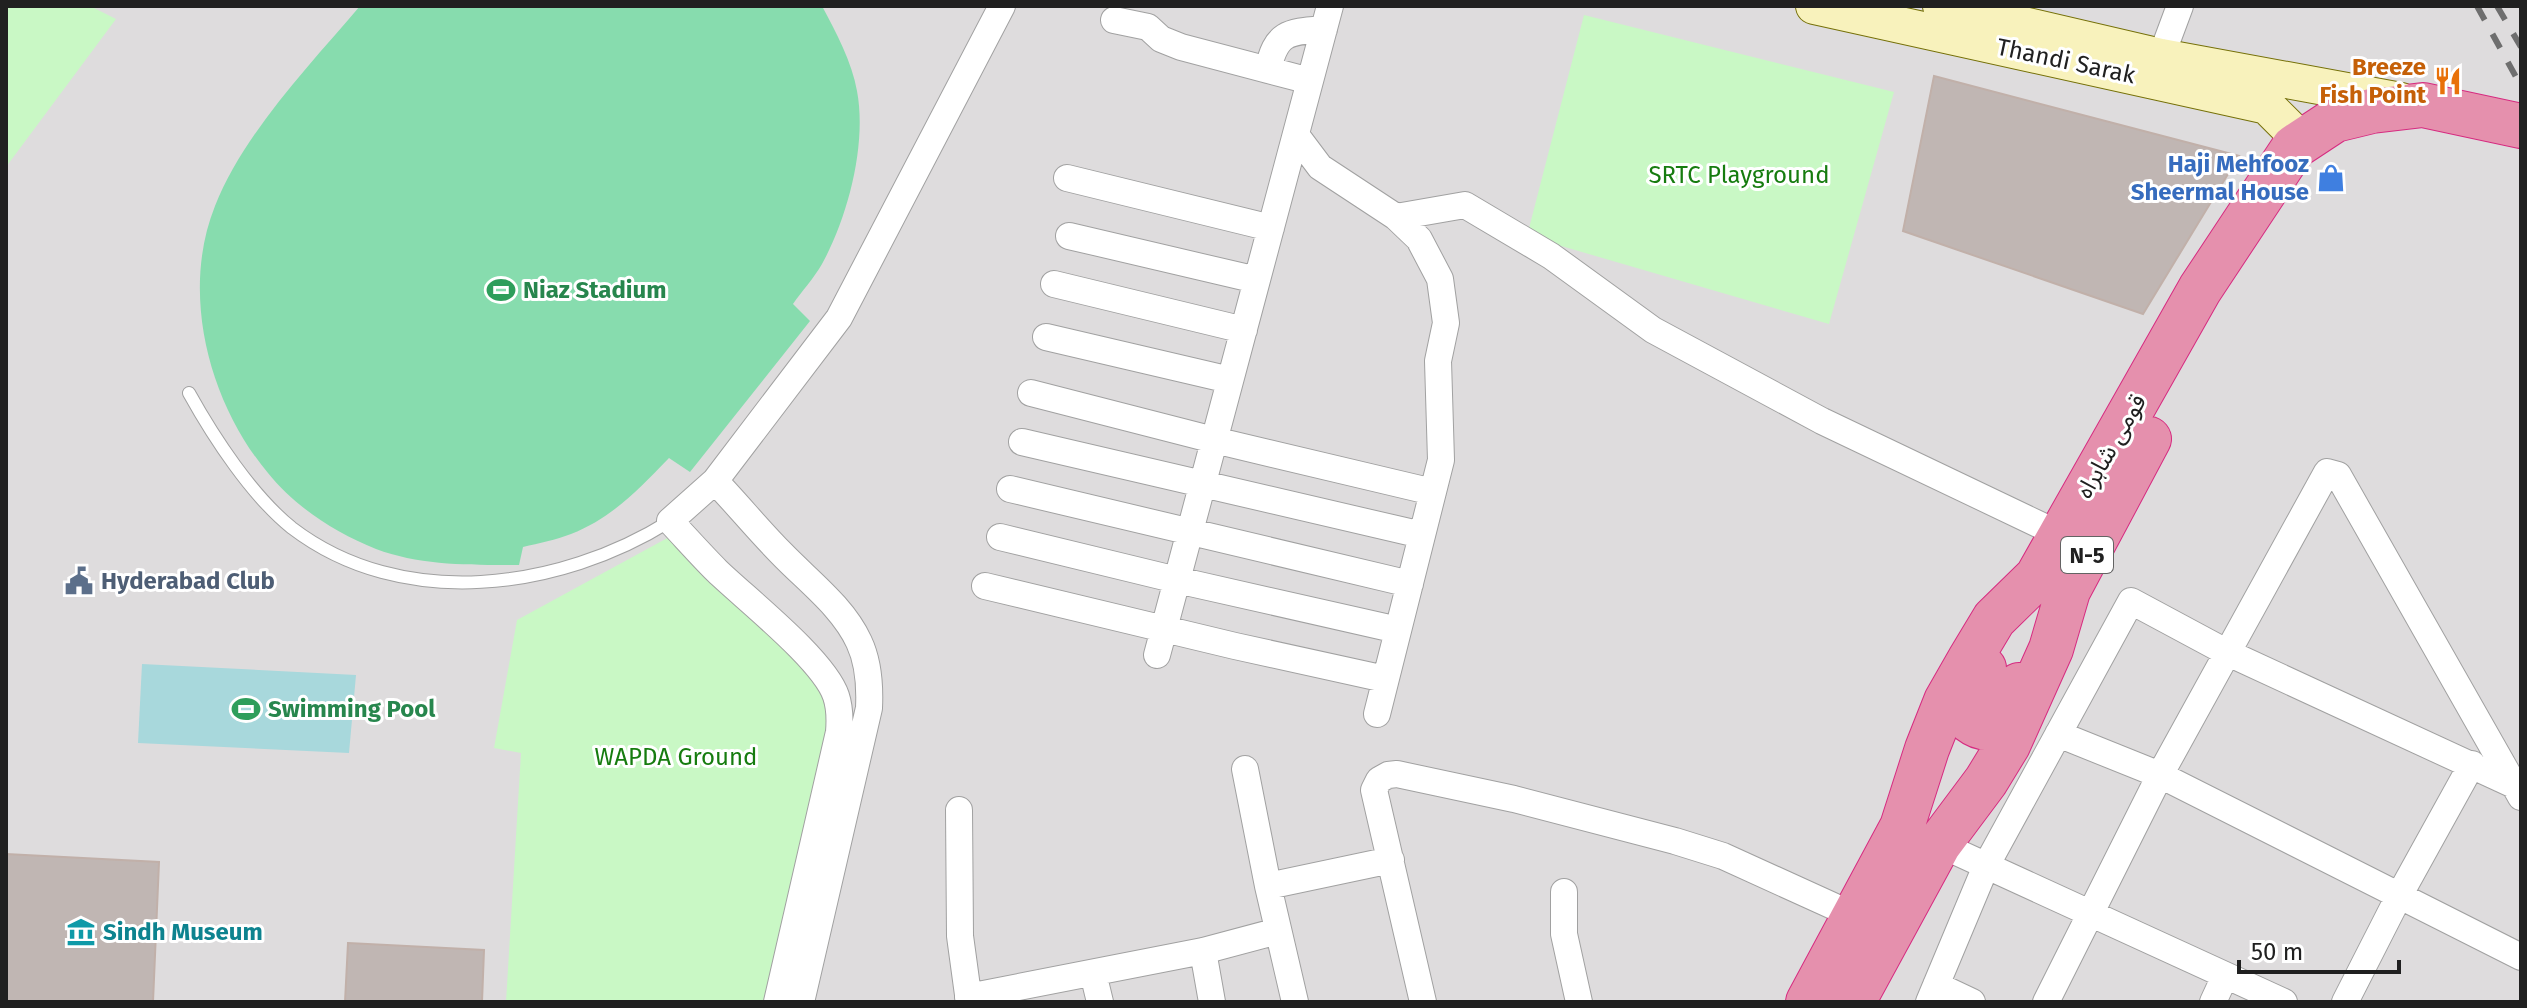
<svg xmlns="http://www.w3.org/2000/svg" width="2527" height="1008" viewBox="0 0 2527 1008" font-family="'Fira Sans','Noto Sans Arabic',sans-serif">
<rect width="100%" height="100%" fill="#f0ebe6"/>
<path fill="#dedcdd" d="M6,6H2521V1002H6Z"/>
<path fill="#c9f8c5" d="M6,6H90L116,19L6,167Z
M1584,15L1894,92L1829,324L1527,236Z
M671,536L849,707L775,1002H506L521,753L494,748L517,620Z"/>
<path fill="#87dcae" d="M360,6H822C836,32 852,62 857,91C867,144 848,217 822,264C814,278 802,291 793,304L810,321L690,472L669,458C639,489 612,518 571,534C556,540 539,543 523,547L519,565C472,565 421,566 376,549C336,533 295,507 268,473C209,403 180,293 215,206C244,133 309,66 360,6Z"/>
<path fill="#a8d8dc" d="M142,664L356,675L349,753L138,743Z"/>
<path fill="#c0b6b3" stroke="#c1b0a9" stroke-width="2" d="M1934,76L2239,156L2143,314L1903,231Z
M6,854L159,862L153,1002H6Z
M348,943L484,950L482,1002H345Z"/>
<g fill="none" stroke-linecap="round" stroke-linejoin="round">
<defs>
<path id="lane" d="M189,393C214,438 252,496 292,528C402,612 560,590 670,521"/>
<path id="street" d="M1114,20L1148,27L1161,39L1181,47L1310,81
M2161,57L2180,6
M1268,70C1276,32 1288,32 1324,29
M1296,135L1320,167L1396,217L1419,239L1440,279L1446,323L1438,361L1441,460L1377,714
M1067,178L1271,228
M1396,217L1465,205L1551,256L1653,330L1822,421L2061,535
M1069,236L1257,280
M1054,284L1244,330
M1046,337L1230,380
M1031,393L1214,440L1433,492
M1022,442L1422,535
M715,481C738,505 759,531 782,554C808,581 843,607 859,642C868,661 870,687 869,708L801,1002
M1010,489L1410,584
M1000,537L1177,580L1398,630
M985,586L1235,646L1385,679
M1157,655L1330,6
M2058,734L2160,775L2521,957
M1245,769L1268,886L1295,1002
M959,810L960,936L969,1002
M1939,844L2284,1002
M1268,886L1391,860
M1564,892V934L1579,1002
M1203,951L1212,1002
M1093,973L1100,1002
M1936,985L1972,1002
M968,997L1203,951L1278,931
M777,1002L839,732C840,720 840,708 836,696C824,660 746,599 717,571C701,555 686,538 670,521L715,481L839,318L1002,6
M1423,1002L1374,790L1379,780L1388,775L1397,774L1514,799L1675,841L1723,856L1855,916
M1929,1002L1986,866L2131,601L2226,652L2514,785
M2046,1002L2160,775L2327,472L2338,475L2521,797
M2213,1002L2225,976
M2345,1002L2399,896L2472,764"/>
<path id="secondary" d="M1814,6L2267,106L2290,129L2294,147
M1941,6L2161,57L2401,101"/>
<path id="highway" d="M1984,668L1967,706L1970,721C1997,742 2008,706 2019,685
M1808,1002L1902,827L1927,749L1946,701L1970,659L1994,619L2037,577L2200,289L2294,147L2335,120L2372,111L2423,105L2521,126
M1853,1002L1939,844L1986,781L2008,745L2051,649L2068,591L2149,439"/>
</defs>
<use href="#lane" stroke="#a1a1a1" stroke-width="14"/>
<use href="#street" stroke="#a1a1a1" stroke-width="28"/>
<use href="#secondary" stroke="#757008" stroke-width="38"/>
<use href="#highway" stroke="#d62b80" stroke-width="46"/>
<use href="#lane" stroke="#fff" stroke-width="12"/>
<use href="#street" stroke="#fff" stroke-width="26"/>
<use href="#secondary" stroke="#f8f2bc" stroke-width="36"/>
<use href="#highway" stroke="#e590ad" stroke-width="44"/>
<path stroke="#6e6e6e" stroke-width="6" stroke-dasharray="16 16" stroke-linecap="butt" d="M2477,6L2521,86
M2497,6L2521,47"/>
</g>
<defs>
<symbol id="restaurant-bare" viewBox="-9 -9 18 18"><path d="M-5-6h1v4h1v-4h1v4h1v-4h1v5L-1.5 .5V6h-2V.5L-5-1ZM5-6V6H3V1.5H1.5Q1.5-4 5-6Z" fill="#e8710a" stroke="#fff" stroke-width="2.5" paint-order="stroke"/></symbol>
<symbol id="shop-bare" viewBox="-9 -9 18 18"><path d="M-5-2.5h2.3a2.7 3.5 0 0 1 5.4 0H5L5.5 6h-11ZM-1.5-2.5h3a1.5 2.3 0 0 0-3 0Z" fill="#3f7fe0" stroke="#fff" stroke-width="2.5" paint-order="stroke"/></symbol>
<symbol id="stadium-bare" viewBox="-9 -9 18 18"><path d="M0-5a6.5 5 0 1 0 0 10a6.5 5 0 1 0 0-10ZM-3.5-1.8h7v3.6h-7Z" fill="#2e9e5b" stroke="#fff" stroke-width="2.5" paint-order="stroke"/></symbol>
<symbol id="civic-bare" viewBox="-9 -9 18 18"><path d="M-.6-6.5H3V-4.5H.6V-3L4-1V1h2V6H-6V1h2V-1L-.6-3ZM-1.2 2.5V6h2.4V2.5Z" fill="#5c6f8a" stroke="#fff" stroke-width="2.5" paint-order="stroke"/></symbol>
<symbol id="museum-bare" viewBox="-9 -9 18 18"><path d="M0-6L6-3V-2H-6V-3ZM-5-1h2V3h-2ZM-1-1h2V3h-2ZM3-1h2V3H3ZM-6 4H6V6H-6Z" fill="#0f9aa8" stroke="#fff" stroke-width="2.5" paint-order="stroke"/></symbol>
</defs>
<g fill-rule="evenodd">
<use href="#restaurant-bare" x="2428" y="61" width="40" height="40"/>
<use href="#shop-bare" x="2311" y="158" width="40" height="40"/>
<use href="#stadium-bare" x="481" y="270" width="40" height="40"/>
<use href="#civic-bare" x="59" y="561" width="40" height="40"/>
<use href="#stadium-bare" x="226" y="689" width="40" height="40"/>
<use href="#museum-bare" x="61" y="912" width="40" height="40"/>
</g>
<g text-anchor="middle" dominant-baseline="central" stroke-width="6" stroke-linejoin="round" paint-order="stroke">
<rect fill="#fff" stroke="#636363" stroke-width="2" x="2061" y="537" width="52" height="36" rx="6"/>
<g font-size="22" font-weight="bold" fill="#202020">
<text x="2087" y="555">N-5</text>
</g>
<g font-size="24" fill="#202020" stroke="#fff">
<text transform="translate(2066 61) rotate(12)">Thandi Sarak</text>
<text transform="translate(2111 446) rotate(-60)">قومی شاہراہ</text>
</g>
<g font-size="24" font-weight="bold" fill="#c56008" stroke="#fff" text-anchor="end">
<text x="2426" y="67">Breeze<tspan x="2426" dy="28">Fish Point</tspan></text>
</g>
<g font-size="24" font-weight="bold" fill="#366cbe" stroke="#fff" text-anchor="end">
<text x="2309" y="164">Haji Mehfooz<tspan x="2309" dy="28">Sheermal House</tspan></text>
</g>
<g font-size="24" fill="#167c0f" stroke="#fff">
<text x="1739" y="175">SRTC Playground</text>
<text x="676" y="757">WAPDA Ground</text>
</g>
<g font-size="24" font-weight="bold" fill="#27864d" stroke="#fff" text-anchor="start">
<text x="523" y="290">Niaz Stadium</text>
<text x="268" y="709">Swimming Pool</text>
</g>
<g font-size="24" font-weight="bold" fill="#4e5e75" stroke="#fff" text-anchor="start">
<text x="101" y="581">Hyderabad Club</text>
</g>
<g font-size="24" font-weight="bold" fill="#0d838f" stroke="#fff" text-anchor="start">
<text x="103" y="932">Sindh Museum</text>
</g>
</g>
<rect width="2527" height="1008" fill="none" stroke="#202020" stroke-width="16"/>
<path d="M2239 960v12h160v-12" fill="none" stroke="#202020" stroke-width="4"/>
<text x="2251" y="960" font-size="24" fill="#202020" stroke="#ffffff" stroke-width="6" paint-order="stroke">50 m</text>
</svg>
